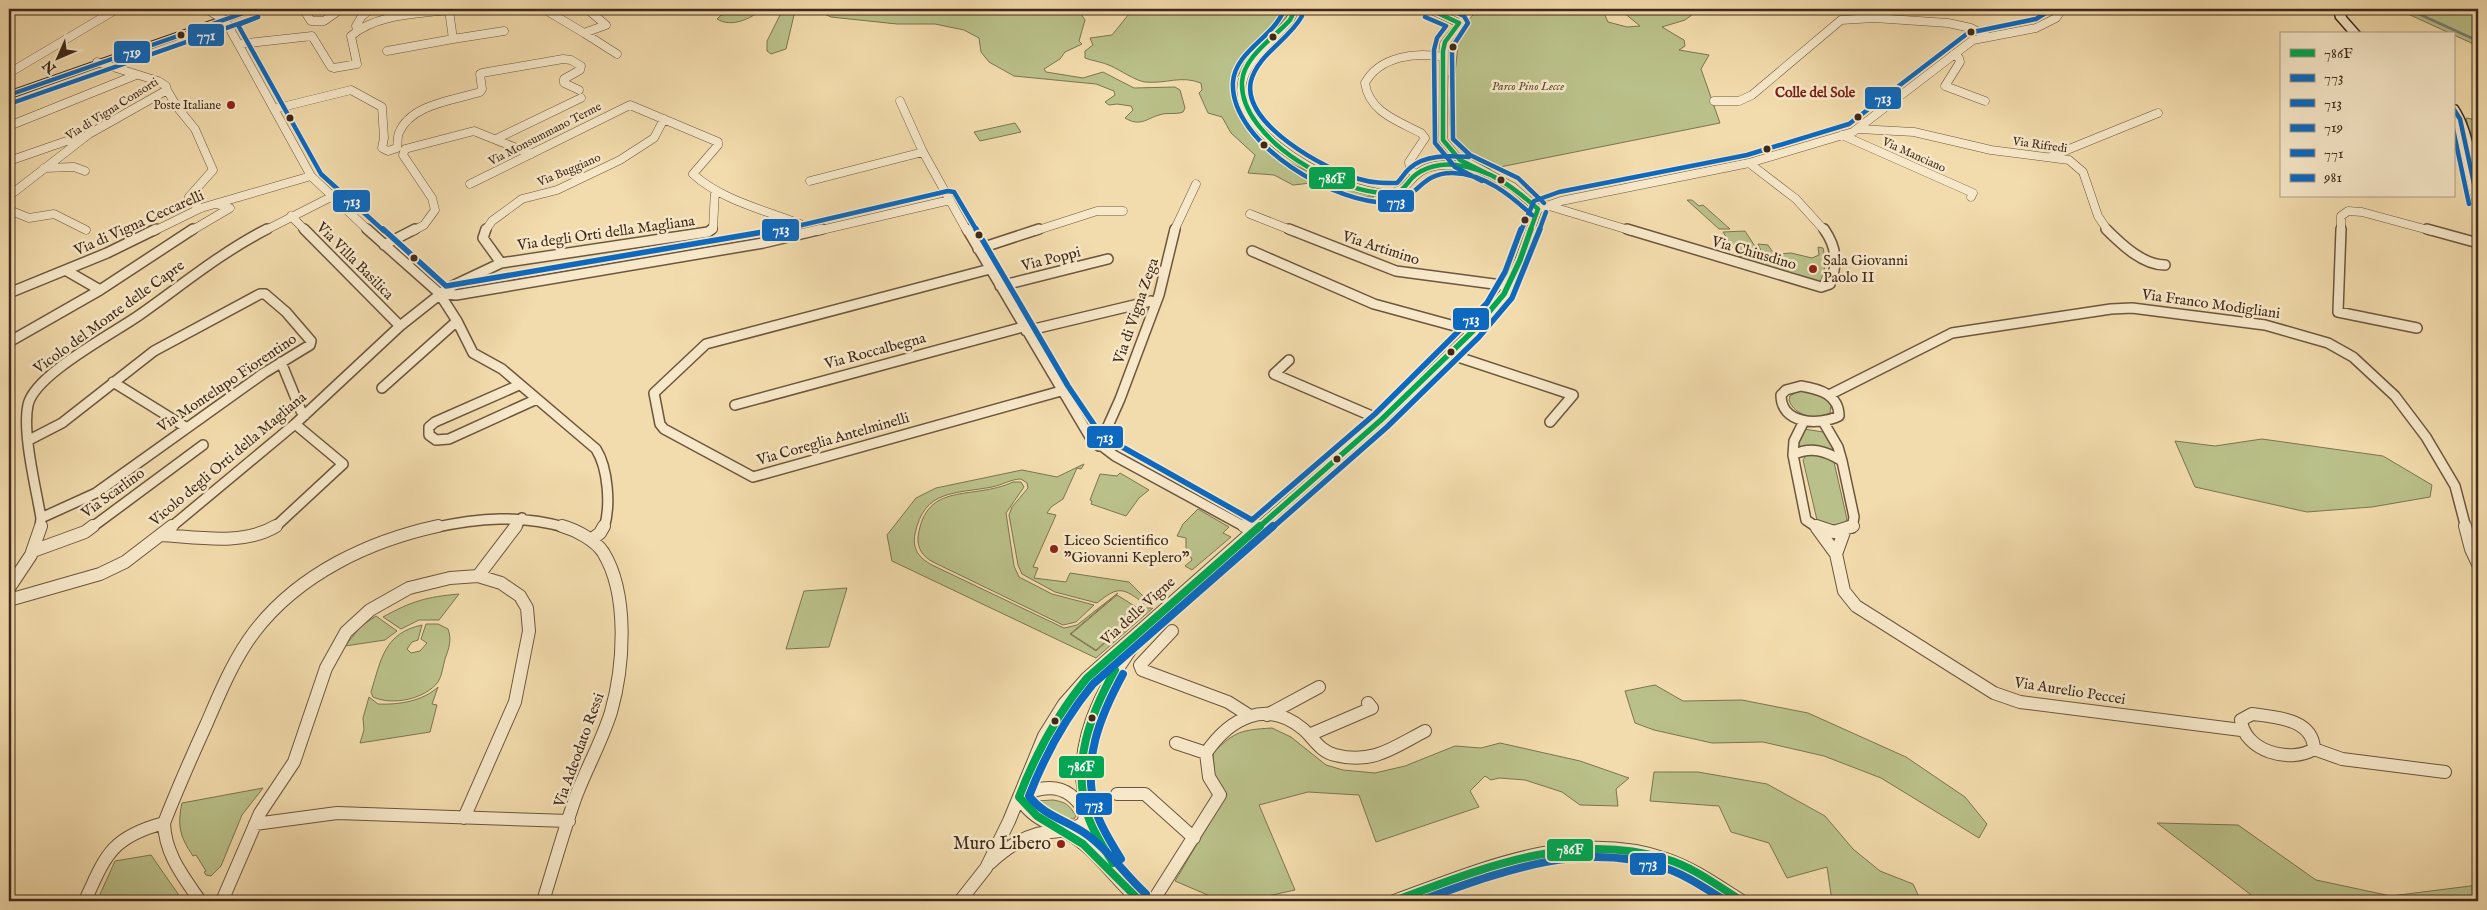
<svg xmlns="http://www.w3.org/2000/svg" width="2487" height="910" viewBox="0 0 2487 910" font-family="'IM FELL English',serif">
<rect width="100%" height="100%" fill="#f2dbac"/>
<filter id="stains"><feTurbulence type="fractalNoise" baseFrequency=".004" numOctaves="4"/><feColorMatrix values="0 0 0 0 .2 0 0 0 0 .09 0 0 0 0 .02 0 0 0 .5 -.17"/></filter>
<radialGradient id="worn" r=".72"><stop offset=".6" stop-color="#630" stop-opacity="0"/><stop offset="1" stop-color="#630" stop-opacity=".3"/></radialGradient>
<path fill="#bac089" stroke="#7d7451" d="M737,9H762C751,19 731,28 717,19L720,16Z
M783,9H1059L1081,14L1085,20L1079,41L1082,44L1065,52L1060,59L1044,69L1046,72L1083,78L1103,72L1134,88L1175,87L1180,90L1185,108L1183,112C1175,115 1167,112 1159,115C1146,119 1140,127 1125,118L1133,110L1131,106L1117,104L1109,105L1105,102L1115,95L1114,91L1096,84L1014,76L989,62L981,52L979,38L964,30L935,24H897L831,17L813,9H805L794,15L786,49L771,54L767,51V41Z
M1133,9H1159L1200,14L1223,13L1235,9H1286L1288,11V15C1275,30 1242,66 1235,81C1232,90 1235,103 1238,111C1259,162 1328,178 1374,197H1356L1328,184L1320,182L1293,185L1274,175L1248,173L1255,155L1231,133L1222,117L1208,113L1199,93L1202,90L1201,83C1180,75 1167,84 1145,82C1136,81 1120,70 1111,66C1103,62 1093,61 1085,58V51L1093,45L1090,38L1112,35Z
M1481,9H1607L1603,11L1608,22L1627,27L1640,26L1623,12L1630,9H1700L1685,20L1662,27L1684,40L1685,46L1679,50L1709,55L1701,69L1720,123L1490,169C1438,147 1452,124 1449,75L1455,73L1458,46L1454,42C1459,28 1469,16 1481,9Z
M2397,9H2478V46Z
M2466,118L2478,120V172Z
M1015,123L1021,132L980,141L974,132Z
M1687,200H1692L1699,206L1703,205L1730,229H1719Z
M1745,231L1760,254L1737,255L1723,232Z
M1758,244L1768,245L1772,251L1778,254L1791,253L1812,258L1819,255L1818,247L1823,248C1826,260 1826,272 1819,283L1732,257L1763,255Z
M1798,391C1810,390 1824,394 1831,405L1830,413C1817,421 1794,416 1789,400L1790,396Z
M1804,429L1823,432L1836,453L1813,445L1796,449Z
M2262,439L2383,456L2432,485L2430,497L2372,507L2307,512L2195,487L2175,441L2215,446Z
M1807,454L1829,457L1834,462L1847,519L1843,526L1836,527L1817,520L1803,460Z
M1084,464L1081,469L1077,468L1063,499L1051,507L1047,513L1056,515L1033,567L1038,568L1034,578L1066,582L1070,573L1129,582L1150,603L1145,604C1123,588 1119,585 1097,603L1055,592L1022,574L1018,565L1009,515L1012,507L1028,488L1027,483L1021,479C1011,479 1002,485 992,487C955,494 924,489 915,534C912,549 919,558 932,565L1064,628L1077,625L1118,593L1070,634L1096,651L1144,608H1153L1096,658L892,561L887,535L916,498L936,488L1022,470L1057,477Z
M1120,473L1149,490L1139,498L1126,516L1091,504L1092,501L1090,500L1100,474L1117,476Z
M1013,482H1021L1024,487L1006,513L1014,566L1019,577L1052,594L1094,605L1076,622L1063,625L933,562C923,557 917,548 918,537C926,480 972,501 1013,482Z
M1198,509L1229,527L1223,533L1231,537L1192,570L1185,566L1192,560L1186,548V538L1177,536L1183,524Z
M847,588L829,647L786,649L804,591Z
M459,594L439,620H419L401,629L383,617C412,601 426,597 459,594Z
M1117,595L1141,610L1096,650L1071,634Z
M376,616L397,631L385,640L345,646L361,626Z
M426,624H438L448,629C452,640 449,648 445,659C443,666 442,676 438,682C425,699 393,706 373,697L371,692C381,660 384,633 422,625L418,640L412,642L407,649L411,653L420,651L427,643L421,639Z
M1655,685L1683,701L1742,700L1808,713L1906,757L1965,797L1987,824L1979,838L1881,778L1824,756L1763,742L1712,743L1654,730L1635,723L1625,691Z
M438,687L432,704L437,705L430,732L360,743L364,730L363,718L369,697L378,704C399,705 423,701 438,687Z
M1272,728L1291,737L1326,765L1343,770L1375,773L1405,766L1455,746L1481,748L1500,743L1580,761L1629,778L1616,789L1618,806L1580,805L1562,792L1525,780L1499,778L1491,780L1485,776L1470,791L1479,807L1376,842L1359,795L1308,792L1259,805L1295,890L1245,901L1210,896L1175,881L1227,794L1215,781L1213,753C1235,731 1241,730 1272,728Z
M1654,772H1698L1767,784L1825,816L1853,849L1880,871L1913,884L1921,901H1832L1827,867L1787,878L1769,843L1731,832L1719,806L1650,801Z
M263,788L242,815L221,866L211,876L206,875L204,872L206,871L196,855L193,856C180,837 177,826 182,803Z
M1053,800C1065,802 1069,804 1076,816L1074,819H1060L1035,801Z
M2157,823L2238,825L2316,880L2391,896L2478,885V901H2259Z
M151,855L183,901H97L115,861Z"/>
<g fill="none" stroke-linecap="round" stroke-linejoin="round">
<path stroke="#787f75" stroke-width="2.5" d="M2408,9L2478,41"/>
<defs>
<path id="street-far2" d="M206,9L225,20L311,176L369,231
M303,9L311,21H324L341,9
M544,9L584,33L606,25L587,9
M1291,9L1293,14L1290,20C1274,40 1248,57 1242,83C1230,134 1345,194 1386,193C1408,193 1407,179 1423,170C1436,163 1453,165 1468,166
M1429,9L1459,23
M1472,9L1444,44L1443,140L1456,156L1513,187L1538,209
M357,30L356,26L362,16L371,9
M584,33L617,54
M239,44L312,36L331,67L334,68L357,64L351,36C376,14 418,14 449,10L453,39L504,31
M387,51L453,39
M1953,55L1959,58L1960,62L1945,86L1985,101
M9,73L117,9
M167,90L177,107L195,129L213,170L189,197L194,204L201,208
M900,101L923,152L967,231
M1714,101H1739L1752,95L1841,20L1874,18L1948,23L1971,28L1987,36
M274,109L351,90L382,107L384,138L382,148L388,151L397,148C398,143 397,137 399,133C410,104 455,100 480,92L482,89L480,74L482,73L563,59L571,60L581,66L580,70L564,79V83L579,90
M9,126L136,75
M1859,129L1914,132L1991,150L2069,160L2083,172L2098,216L2108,231
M1842,135L1973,193L1971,197
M496,139L581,98
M2052,156L2158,113
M9,161L81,136
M1749,163L1796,199L1825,231
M44,168L74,167L85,171
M1416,174L1410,170L1409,162L1425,138L1421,133C1398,121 1369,112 1365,83C1380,56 1415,52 1443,57
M810,181L923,152
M470,184L630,105L718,142V145L693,174C721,200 765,210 800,224
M9,196L89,134L167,90L166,86L158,81L97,62
M1546,205L1632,231
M9,210L29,218L54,214L86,230
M1250,214L1293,231
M291,216L306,231
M154,231L201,208L311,176
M191,231L230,208L216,204
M264,231L331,197
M413,231L424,225L435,210L432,198L403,155L405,149L474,131L531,154
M485,231L492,221L522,199L557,190L620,160L654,138L664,119
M710,231L713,229L715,190
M817,231L950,200
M1035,231L1097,211H1123
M1174,231L1196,184
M1530,231L1538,209L1561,201L1749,163L1853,132L1973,40L2036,28L2056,18L2062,9
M2341,231V216L2348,211L2362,212L2432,231"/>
<path id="street-far1" d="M304,229L400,326
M367,229L439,293L457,321L382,388
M486,229L483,238L501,263
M967,229L1090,437L1115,456L1247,528
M1289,229L1396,271L1509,286
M1627,229L1821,287L1830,284C1838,263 1837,248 1824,229
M2106,229C2122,245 2143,265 2165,265
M2341,229L2338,312L2417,328
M2427,229L2478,243
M384,245L415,229
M978,249L1039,229
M1252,251L1374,304L1473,331
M990,269L706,344L654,393L660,424L664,429L753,477L1061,391
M67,271L100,290
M1000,286L1108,259
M9,293L107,253L156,229
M439,293L456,295L763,243L822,229
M457,321L473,353L502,369L596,449C608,468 611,506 604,528
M1026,331L1151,301
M9,342L100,290L193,229
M1449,354L1573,395L1550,422
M1289,360L1274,374L1381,420
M281,362L301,411L305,415
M113,382L187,428
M519,385L435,422L429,427V435L436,440L449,439L537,399
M1801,386C1820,389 1839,395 1839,416C1818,426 1781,424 1781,395L1786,390Z
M1829,395L1952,333L2111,309L2132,308L2265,325L2328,343L2353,357L2395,396L2426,437L2455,486L2466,528
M735,405L1023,327
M1824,423L1838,447L1842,461
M29,440L62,423L154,351L260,294H265L286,312L311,341L310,345L264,373L96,493L41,518
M1099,446L1120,399L1159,295L1175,229
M1793,455L1806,520L1818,528
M1793,455L1794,441L1804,421
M1793,455C1811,446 1826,451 1842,461L1854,517L1852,528
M40,528L41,518C36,488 22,433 28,405C34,375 112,334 138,316C181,286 220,253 267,229
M91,528L203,445
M170,528L295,424L400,326L448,288L501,263L708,232L712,229
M274,528L343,464L295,424
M432,528C478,518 522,514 567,528
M515,528L522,518
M1258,528L1381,420L1473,331L1504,294L1520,260L1531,229"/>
<path id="street" d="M1244,526L1253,531
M1816,526L1834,532L1853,526
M2465,526L2471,549L2478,564
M1817,528L1836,554L1844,532
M161,535C197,537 243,546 276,526
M591,540L600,533L604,526
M33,551L85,532L93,526
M1836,554L1844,591L1856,606L1994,693L2020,702L2241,730
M478,576L516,526
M9,588L31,555L41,526
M9,600L100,574L125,562L172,526
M1172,631L1140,665L1142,670L1228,702L1250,716
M2252,714C2276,717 2313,719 2314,749C2290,764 2244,751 2241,720Z
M1267,715L1319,687
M1309,735L1372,708L1368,703
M1176,743L1206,753
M2314,749L2342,759L2445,772
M1117,794H1145L1194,838
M1019,797C1067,772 1082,803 1101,840C1110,859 1121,877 1131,895
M1019,797C1032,820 1053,824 1074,837C1100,854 1116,881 1140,901
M255,824L337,813L569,821
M990,863C1003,851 1019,839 1037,834C1053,830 1069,834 1083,823C1090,805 1081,788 1082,770C1084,721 1108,681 1136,642
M85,901C106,854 112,837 164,823
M200,901C183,876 165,854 164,823C177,790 191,758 206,725C220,693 233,660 255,631C299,574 369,541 438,526
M222,901L260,813L294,762L326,668L346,632L370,610L409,588L450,578L478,576L501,583L520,596L527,608L529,631L515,702L464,818
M543,901C554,866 564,830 576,796C587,767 602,741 611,712C624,666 629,594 603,552C595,540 576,530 562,526
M960,901L986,868L1009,821L1044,736L1064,704L1087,678L1259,526
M1153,901L1220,795L1209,777L1206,753C1229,719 1266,698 1303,729C1314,738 1319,751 1335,755C1373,765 1394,747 1425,731
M1394,901C1480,870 1574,827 1666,859C1693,868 1718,886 1742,901"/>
<path id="secondary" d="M246,9H260L9,98V92Z
M2334,9H2344L2346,17L2361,34H2350L2336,18Z
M2453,105L2457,106C2474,131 2480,176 2478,206L2472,202L2453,117Z"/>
</defs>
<use href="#street-far2" stroke="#6c563e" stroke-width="9"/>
<use href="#street-far1" stroke="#6c563e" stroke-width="12"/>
<use href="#street" stroke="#6c563e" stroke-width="14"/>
<use href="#secondary" stroke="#402919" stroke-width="3"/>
<use href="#street-far2" stroke="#f7e8c9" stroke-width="8"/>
<use href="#street-far1" stroke="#f7e8c9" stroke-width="9"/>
<use href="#street" stroke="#f7e8c9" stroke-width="12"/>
<use href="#secondary" fill="#f7e8c9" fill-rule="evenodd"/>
<defs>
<path id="bus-1-far2" d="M1291,9L1293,14L1290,20C1275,37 1243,57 1242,82C1239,139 1342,197 1393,193C1403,192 1407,183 1413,177C1424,167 1441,163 1456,165C1490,169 1513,187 1538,209
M1429,9L1459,23L1445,42L1443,51V140L1460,160L1486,173
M1530,231L1538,209"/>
<path id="bus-1-far1" d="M1258,528L1381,420L1473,331L1504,294L1520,260L1531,229"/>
<path id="bus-1" d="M1113,863C1104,848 1093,832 1088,816C1071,764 1090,715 1115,670
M1140,901L1083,844L1037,816L1019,797C1036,753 1057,714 1087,678L1260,526
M1394,901C1481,869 1572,830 1666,859C1693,867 1718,886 1742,901"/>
<path id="bus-2-far2" d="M1283,12C1272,38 1235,52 1233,82C1229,143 1339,208 1393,202C1417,199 1421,172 1453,173C1485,174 1510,195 1532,215
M1425,17L1446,26L1437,38L1434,50L1435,143L1455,167L1482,181
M1539,231L1546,212"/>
<path id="bus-2-far1" d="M1272,528L1387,427L1479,337L1512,298L1540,229"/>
<path id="bus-2" d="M1121,859C1112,844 1101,828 1096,811C1081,762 1100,716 1123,674
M1146,894C1125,875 1109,850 1086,834C1066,820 1044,816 1029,796C1045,755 1065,718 1093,684L1273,526
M1419,901C1497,873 1580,840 1662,867C1685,874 1706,889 1726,901"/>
<path id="bus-3-far1" d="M1300,9L1302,16C1289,40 1258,54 1251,81C1241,124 1326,170 1359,179C1372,183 1384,183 1397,183C1402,178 1405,172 1410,168C1426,154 1450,156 1469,157
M1449,9L1464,16L1468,23L1453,46L1452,52L1453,139L1470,155L1518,178L1544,203
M258,17L238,25L321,174L384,231
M776,231L948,191L954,192L977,231
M1521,231L1534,201L1559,192L1747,155L1849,124L1968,33L2036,19L2052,9"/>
<path id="bus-3" d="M383,229L446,286L781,229
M976,229L1068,386L1101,435L1252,520L1375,414L1487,303L1505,272L1521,229"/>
<path id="bus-4" d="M9,95L255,9"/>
<path id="bus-5" d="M12,103L258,17
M2453,129L2469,204"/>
<path id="bus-6" d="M2453,108L2460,119L2478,202"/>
</defs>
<use href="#bus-1-far2" stroke="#f7e8c9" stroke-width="7"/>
<use href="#bus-1-far1" stroke="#f7e8c9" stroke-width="9"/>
<use href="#bus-1" stroke="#f7e8c9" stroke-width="11"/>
<use href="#bus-2-far2" stroke="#f7e8c9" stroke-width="7"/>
<use href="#bus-2-far1" stroke="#f7e8c9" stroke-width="9"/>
<use href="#bus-2" stroke="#f7e8c9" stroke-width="11"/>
<use href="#bus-3-far1" stroke="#f7e8c9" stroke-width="7"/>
<use href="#bus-3" stroke="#f7e8c9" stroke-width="9"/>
<use href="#bus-4" stroke="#f7e8c9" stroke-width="7"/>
<use href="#bus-5" stroke="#f7e8c9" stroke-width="7"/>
<use href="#bus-6" stroke="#f7e8c9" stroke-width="7"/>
<use href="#bus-1-far2" stroke="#00a651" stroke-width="4.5"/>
<use href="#bus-1-far1" stroke="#00a651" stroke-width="5.5"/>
<use href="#bus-1" stroke="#00a651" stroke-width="8"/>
<use href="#bus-2-far2" stroke="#0c69bf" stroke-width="4.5"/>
<use href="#bus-2-far1" stroke="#0c69bf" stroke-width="5.5"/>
<use href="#bus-2" stroke="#0c69bf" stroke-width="8"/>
<use href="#bus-3-far1" stroke="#0c69bf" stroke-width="4.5"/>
<use href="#bus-3" stroke="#0c69bf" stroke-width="5.5"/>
<use href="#bus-4" stroke="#0c69bf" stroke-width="4.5"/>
<use href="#bus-5" stroke="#0c69bf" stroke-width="4.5"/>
<use href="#bus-6" stroke="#0c69bf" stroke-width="4.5"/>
</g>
<g fill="#402919" stroke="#f7e8c9" stroke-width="2">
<circle cx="1971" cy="32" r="4.5"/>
<circle cx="181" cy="35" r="4.5"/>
<circle cx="1273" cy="37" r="4.5"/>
<circle cx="1453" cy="47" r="4.5"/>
<circle cx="1858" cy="117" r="4.5"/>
<circle cx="290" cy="118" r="4.5"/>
<circle cx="1264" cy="145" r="4.5"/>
<circle cx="1767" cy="149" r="4.5"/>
<circle cx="1501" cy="180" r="4.5"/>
<circle cx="1525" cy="220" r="4.5"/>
<circle cx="979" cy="235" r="4.5"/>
<circle cx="414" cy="258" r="4.5"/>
<circle cx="1451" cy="352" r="4.5"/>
<circle cx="1337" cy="459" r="4.5"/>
<circle cx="1092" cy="718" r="4.5"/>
<circle cx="1055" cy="721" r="4.5"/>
</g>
<g fill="#8f2418" stroke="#f7e8c9" stroke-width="2">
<circle cx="231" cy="105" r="5"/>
<circle cx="1813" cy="269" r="5"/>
<circle cx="1054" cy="549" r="5"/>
<circle cx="1061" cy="844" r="5"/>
</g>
<g text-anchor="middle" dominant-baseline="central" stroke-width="5" stroke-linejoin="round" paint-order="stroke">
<g font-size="12" font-style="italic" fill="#5e4f35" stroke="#f7e8c9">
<text x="1528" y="86">Parco Pino Lecce</text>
</g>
<g font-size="12" fill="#402919" stroke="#f7e8c9" text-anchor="end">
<text x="221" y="105">Poste Italiane</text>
</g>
<g font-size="12" fill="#402919" stroke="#f7e8c9">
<text transform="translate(112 109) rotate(-32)">Via di Vigna Consorti</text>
<text transform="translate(545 134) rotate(-27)">Via Monsummano Terme</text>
<text transform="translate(2040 145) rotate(8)">Via Rifredi</text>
<text transform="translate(1914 155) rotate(24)">Via Manciano</text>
<text transform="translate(569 170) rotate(-23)">Via Buggiano</text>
</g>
<g font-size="14" font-weight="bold" fill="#7a1f14" stroke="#f7e8c9">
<text x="1815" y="93">Colle del Sole</text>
</g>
<g font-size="15" fill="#402919" stroke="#f7e8c9">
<text transform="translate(139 223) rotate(-24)">Via di Vigna Ceccarelli</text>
<text transform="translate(606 233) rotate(-8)">Via degli Orti della Magliana</text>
<text transform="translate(1381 248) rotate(18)">Via Artimino</text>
<text transform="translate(1754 253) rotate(16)">Via Chiusdino</text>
<text transform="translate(1051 259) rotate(-14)">Via Poppi</text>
<text transform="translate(355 261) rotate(45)">Via Villa Basilica</text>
<text transform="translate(2211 304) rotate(8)">Via Franco Modigliani</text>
<text transform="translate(1136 311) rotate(-71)">Via di Vigna Zega</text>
<text transform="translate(109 317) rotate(-36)">Vicolo del Monte delle Capre</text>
<text transform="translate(875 351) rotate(-15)">Via Roccalbegna</text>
<text transform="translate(227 383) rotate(-34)">Via Montelupo Fiorentino</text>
<text transform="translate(833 439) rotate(-16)">Via Coreglia Antelminelli</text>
<text transform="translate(228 459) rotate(-40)">Vicolo degli Orti della Magliana</text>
<text transform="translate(113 493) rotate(-36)">Via Scarlino</text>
<text transform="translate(1138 611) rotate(-42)">Via delle Vigne</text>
<text transform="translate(2070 691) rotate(9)">Via Aurelio Peccei</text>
<text transform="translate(579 750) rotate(-70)">Via Adeodato Ressi</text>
</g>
<g font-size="15" fill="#402919" stroke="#f7e8c9" text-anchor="start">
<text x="1823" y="260">Sala Giovanni<tspan x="1823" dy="17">Paolo II</tspan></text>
<text x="1064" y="540">Liceo Scientifico<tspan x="1064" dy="17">"Giovanni Keplero"</tspan></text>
</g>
<g font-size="18" fill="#402919" stroke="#f7e8c9" text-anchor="end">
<text x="1051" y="844">Muro Libero</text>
</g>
</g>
<g stroke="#f7e8c9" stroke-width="2">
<rect x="187" y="23" width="38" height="24" rx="5" fill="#0c69bf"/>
<rect x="113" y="40" width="38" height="24" rx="5" fill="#0c69bf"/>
<rect x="1864" y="86" width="38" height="24" rx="5" fill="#0c69bf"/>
<rect x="1308" y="166" width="48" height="24" rx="5" fill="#00a651"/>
<rect x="1377" y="189" width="38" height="24" rx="5" fill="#0c69bf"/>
<rect x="332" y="189" width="39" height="24" rx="5" fill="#0c69bf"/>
<rect x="761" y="218" width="39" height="24" rx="5" fill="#0c69bf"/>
<rect x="1452" y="307" width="38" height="24" rx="5" fill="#0c69bf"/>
<rect x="1086" y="425" width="38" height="24" rx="5" fill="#0c69bf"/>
<rect x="1058" y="755" width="47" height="24" rx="5" fill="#00a651"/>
<rect x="1075" y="792" width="38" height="24" rx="5" fill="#0c69bf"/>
<rect x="1546" y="838" width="48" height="24" rx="5" fill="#00a651"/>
<rect x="1629" y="852" width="38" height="24" rx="5" fill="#0c69bf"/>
</g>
<g font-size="14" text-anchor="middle" font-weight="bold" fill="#fff">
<text x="206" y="40">771</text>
<text x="132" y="57">719</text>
<text x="1883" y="103">713</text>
<text x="1332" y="183">786F</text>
<text x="1396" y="206">773</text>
<text x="352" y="206">713</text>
<text x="781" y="234">713</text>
<text x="1471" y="324">713</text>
<text x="1105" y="442">713</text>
<text x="1081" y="771">786F</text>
<text x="1094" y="809">773</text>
<text x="1570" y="854">786F</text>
<text x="1648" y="868">773</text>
</g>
<rect width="2487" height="910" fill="none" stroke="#f2dbac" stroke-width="30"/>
<rect x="10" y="10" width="2467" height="890" fill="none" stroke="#402919" stroke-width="2.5"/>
<rect x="15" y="15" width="2457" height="880" fill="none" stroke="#402919"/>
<rect x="2280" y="32" width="175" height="165" fill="#f7e8c9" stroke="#ae9c83"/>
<rect x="2290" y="49" width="25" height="8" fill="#00a651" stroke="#ae9c83"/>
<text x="2324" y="58" font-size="15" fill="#402919">786F</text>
<rect x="2290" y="74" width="25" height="8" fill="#0c69bf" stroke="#ae9c83"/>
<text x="2324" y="82" font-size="15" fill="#402919">773</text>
<rect x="2290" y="99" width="25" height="8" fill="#0c69bf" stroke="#ae9c83"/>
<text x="2324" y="108" font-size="15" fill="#402919">713</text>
<rect x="2290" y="124" width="25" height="8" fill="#0c69bf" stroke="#ae9c83"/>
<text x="2324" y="132" font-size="15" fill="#402919">719</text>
<rect x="2290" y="149" width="25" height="8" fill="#0c69bf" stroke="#ae9c83"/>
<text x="2324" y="158" font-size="15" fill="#402919">771</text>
<rect x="2290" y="174" width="25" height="8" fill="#0c69bf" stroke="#ae9c83"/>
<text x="2324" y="182" font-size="15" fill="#402919">981</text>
<g transform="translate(58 58) rotate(225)" stroke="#f7e8c9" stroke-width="4" paint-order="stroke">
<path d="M0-4L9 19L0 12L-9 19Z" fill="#402919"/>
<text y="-8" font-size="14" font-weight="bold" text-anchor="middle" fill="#402919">N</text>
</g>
<rect width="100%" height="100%" filter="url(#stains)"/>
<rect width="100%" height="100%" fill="url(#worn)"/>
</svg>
